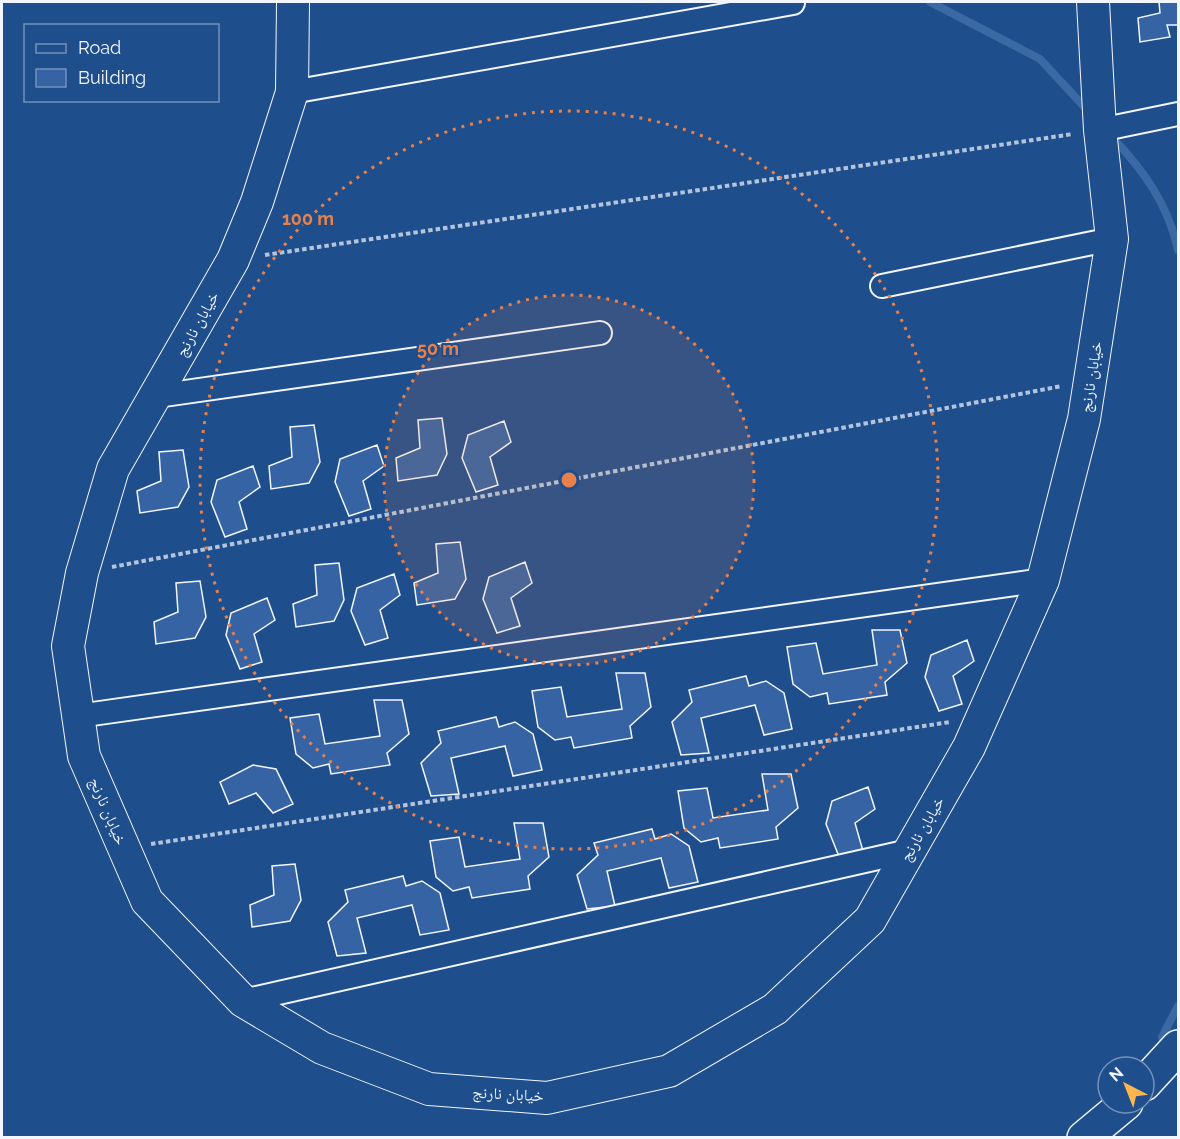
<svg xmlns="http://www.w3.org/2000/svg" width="1180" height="1139" viewBox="0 0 1180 1139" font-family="Raleway,'Noto Naskh Arabic',sans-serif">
<rect width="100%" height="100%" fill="#1f4e8c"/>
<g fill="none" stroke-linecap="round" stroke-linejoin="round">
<path stroke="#3b69a3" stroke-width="8" d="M930,2L1040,59L1090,113
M1112,137C1144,171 1168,204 1178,250
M1168,1048L1162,1037L1178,1006"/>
</g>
<path fill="#3563a3" stroke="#f2f6ff" stroke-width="1.5" d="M1159,2H1178V25H1167L1170,37L1140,42L1138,18L1160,13Z
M442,418L447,454L437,475L398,481L396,458L420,448L418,420Z
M504,421L511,442L490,457L498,485L476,492L462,458L468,435Z
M314,425L320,462L309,483L271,489L269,466L292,457L290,427Z
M377,445L384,466L363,481L371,509L349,516L335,482L340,459Z
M183,450L189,487L178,507L140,513L137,491L161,481L159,452Z
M253,466L260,487L239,502L247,529L225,537L211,502L217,480Z
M460,542L466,579L455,599L417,605L414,583L438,573L436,544Z
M525,562L532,583L511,598L520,626L497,633L483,599L489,577Z
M339,563L344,600L334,621L296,627L293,604L317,595L315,565Z
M394,574L400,595L380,610L388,638L365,645L351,611L357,588Z
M200,581L206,617L195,638L156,644L154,622L178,612L176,583Z
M267,598L275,620L254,634L262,662L240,669L226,635L231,613Z
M872,630H900L907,663L885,682L887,695L829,704L827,693L810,697L793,684L787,647L816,643L823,674L877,665Z
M967,640L974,661L953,676L962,704L939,711L925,677L931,655Z
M616,673H645L651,707L630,726L632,738L574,748L571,737L555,740L538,727L532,691L561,687L567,717L622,709Z
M746,676L749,686L766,681L784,693L792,729L764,735L755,705L701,718L709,753L681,755L672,722L692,702L689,690Z
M374,700H402L409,734L387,753L390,765L331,774L329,764L313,768L296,754L290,718L319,714L325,744L380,736Z
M496,717L499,727L515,722L533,734L542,770L513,776L505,746L451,758L459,794L431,796L421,763L441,743L438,731Z
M253,765L276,769L293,804L273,813L256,793L229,804L220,782Z
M762,774H791L798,808L776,827L778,839L720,848L718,838L701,842L684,828L678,791L707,788L713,818L768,810Z
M868,787L875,809L855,823L863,851L840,859L826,824L832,801Z
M514,823H543L549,857L528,876L530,889L472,898L469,887L453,891L436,877L430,841L459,837L465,867L520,859Z
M652,829L655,839L671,834L689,846L698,882L669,888L661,858L607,871L615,906L587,909L577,875L598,855L594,843Z
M295,864L301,900L290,921L252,927L250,905L274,895L272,866Z
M403,876L406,886L422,881L440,893L449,930L420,935L412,905L357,918L366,953L337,956L328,922L348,902L345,890Z"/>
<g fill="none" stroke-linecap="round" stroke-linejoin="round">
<defs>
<path id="street" d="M292,92L793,3
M1100,130L1178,114
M882,286L1112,239
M157,396L600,333
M78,716L1043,580
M243,1001L909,851"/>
<path id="secondary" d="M293,2L292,92L257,202L233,260L113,469L82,573L68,646L84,756L147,901L243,1001L322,1048L429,1089L547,1098L669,1071L775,1009L870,920L969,747L1043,580L1084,419L1112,239L1100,130L1093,2"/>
<path id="highway" d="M1144,1084L1178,1047
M1084,1138L1126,1103"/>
</defs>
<use href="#street" stroke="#f2f6ff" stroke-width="26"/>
<use href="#secondary" stroke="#f2f6ff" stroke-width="34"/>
<use href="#highway" stroke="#f2f6ff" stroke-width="36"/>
<path stroke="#b3c4dc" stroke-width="4" stroke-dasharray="4.5 3" stroke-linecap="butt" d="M265,255L1073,134
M112,567L1062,386
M151,844L950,722"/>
<use href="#street" stroke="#1f4e8c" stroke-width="22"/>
<use href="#secondary" stroke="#1f4e8c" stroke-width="32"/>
<use href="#highway" stroke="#1f4e8c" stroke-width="33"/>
</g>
<circle cx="569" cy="480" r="185" fill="#ea8049" fill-opacity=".12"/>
<g fill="none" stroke="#ea8049" stroke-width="3" stroke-dasharray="3 6">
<circle cx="569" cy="480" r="185"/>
<circle cx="569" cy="480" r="369"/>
</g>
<g text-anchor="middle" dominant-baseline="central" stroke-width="4.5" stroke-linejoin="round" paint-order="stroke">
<g font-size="16" fill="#f2f6ff" stroke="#1f4e8c">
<text transform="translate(197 324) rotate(-61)">خیابان نارنج</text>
<text transform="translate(1091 377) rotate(-81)">خیابان نارنج</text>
<text transform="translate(108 811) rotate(67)">خیابان نارنج</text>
<text transform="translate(922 829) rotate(-60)">خیابان نارنج</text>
<text transform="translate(508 1094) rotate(3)">خیابان نارنج</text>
</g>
</g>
<circle cx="569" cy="480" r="9" fill="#ea8049" stroke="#1f4e8c" stroke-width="3"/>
<g font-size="18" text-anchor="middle" font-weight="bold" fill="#ea8049" stroke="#1f4e8c" stroke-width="4.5" stroke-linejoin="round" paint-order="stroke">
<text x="308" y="225">100 m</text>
<text x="438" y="355">50 m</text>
</g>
<rect width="1180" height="1139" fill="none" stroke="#f2f6ff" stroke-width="6"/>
<rect x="24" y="24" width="195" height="78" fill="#1f4e8c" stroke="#7391ba" stroke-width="1.5"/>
<rect x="36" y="44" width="30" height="9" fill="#1f4e8c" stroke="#7391ba" stroke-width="1.5"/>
<text x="78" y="54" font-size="18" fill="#f2f6ff">Road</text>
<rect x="36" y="69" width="30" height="18" fill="#3563a3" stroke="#7391ba" stroke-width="1.5"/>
<text x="78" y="84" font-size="18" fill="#f2f6ff">Building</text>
<g transform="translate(1126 1085) rotate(318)"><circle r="28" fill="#1f4e8c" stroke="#7391ba" stroke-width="1.5"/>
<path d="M0-4.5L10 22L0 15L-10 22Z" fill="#ffb74d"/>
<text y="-9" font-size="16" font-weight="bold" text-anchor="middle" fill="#f2f6ff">N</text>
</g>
</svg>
